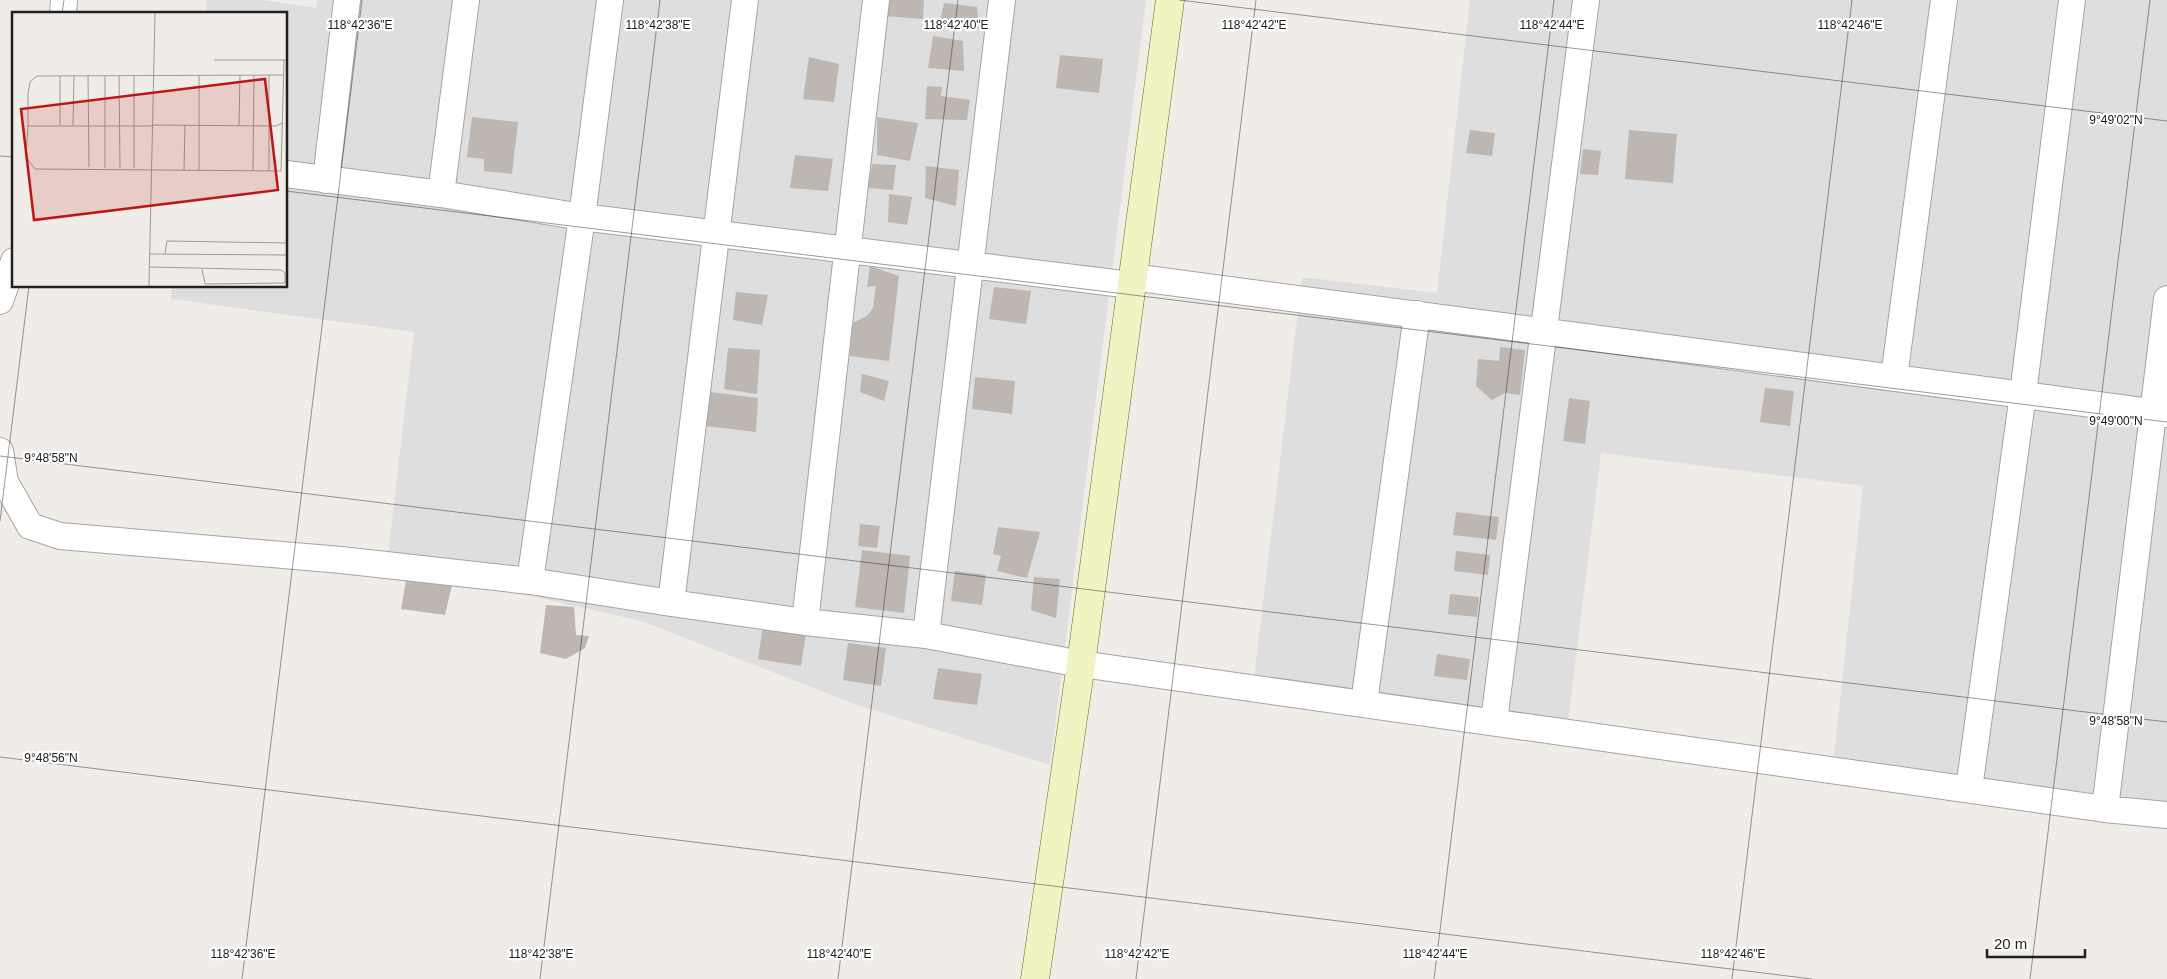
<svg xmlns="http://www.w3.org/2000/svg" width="2167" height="979" viewBox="0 0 2167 979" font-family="Helvetica,sans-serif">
<rect width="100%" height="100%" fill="#f0ede8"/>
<path fill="#dedede" d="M207,0H262L316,8L317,0H1146L1050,765L857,705L641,621L387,563L414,332L171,299L172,286H286V14H206Z
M1470,0H2167V816L1834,757L1863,486L1601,453L1567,731L1253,687L1302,277L1437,293Z"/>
<path fill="#bdb6b1" d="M886,0H924L923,19L884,16Z
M944,3L977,7L979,29L939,27Z
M933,36L963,41L964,71L928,68Z
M1060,55L1103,59L1099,93L1056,88Z
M809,57L839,64L834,102L803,99Z
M927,86L942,87L941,96L970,100L967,120L925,119Z
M472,117L518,122L512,174L484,171V159L467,157Z
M877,117L918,123L910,161L877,155Z
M1470,130L1495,133L1492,156L1466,153Z
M1629,130L1677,134L1673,183L1625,179Z
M1583,149L1601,151L1598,175L1580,174Z
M795,155L833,159L828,191L790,188Z
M872,164L896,165L893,190L868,188Z
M926,166L959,170L956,206L925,198Z
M889,194L912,197L907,225L888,222Z
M870,266L899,276L889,361L850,356L852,323L867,316L873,308L876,286L867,287Z
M994,287L1031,291L1026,324L989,319Z
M736,292L768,295L762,325L733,320Z
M1500,347L1525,350L1520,395L1505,393L1492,400L1476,386L1478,359L1499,361Z
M728,348L760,350L757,394L724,389Z
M862,374L889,381L884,401L860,392Z
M975,377L1015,381L1012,414L972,409Z
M1765,388L1794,391L1790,426L1760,422Z
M710,392L758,398L756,432L706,426Z
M1569,398L1590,401L1585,444L1563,441Z
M1456,512L1499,517L1496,540L1453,535Z
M860,524L880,526L877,548L858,546Z
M998,527L1040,532L1027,578L997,571L1001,556L993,554Z
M862,550L910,556L904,613L855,607Z
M1456,551L1490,555L1488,575L1454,571Z
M955,571L986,575L982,605L951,601Z
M1034,577L1060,579L1056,618L1031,610Z
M406,581L452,585L445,615L401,609Z
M1450,594L1479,597L1477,617L1448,614Z
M546,605L574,607L576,635L589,636L585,648L566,659L540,653Z
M764,620L807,627L801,666L758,659Z
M848,643L886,648L881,686L843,680Z
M1437,654L1470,659L1467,680L1434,676Z
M938,668L982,674L977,705L933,699Z"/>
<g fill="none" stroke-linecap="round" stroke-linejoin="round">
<defs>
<path id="street" d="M63,14L64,0
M286,174L441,194L582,217L1131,285
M326,180L347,0
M441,194L466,0
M1132,277L2167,414
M0,301L14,261
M1894,378L1944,0
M0,451L5,482L30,526L60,536L341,560L530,581L671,603L805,622L926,635L1081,664L2105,809L2167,815
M530,581L582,217L610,0
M671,603L745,0
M805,622L876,0
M926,635L1002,0
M1364,703L1417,314
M1494,721L1586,0
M1969,789L2023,394L2072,0
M2105,809L2167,299"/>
<path id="secondary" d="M1035,979L1081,664L1170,0"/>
</defs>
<use href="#street" stroke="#a4a4a4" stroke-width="28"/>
<use href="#secondary" stroke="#636f10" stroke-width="29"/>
<use href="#street" stroke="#fff" stroke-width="26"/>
<use href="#secondary" stroke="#f1f4c2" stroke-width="28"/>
</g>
<path fill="none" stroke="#202020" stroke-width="1" stroke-opacity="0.45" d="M1179,0L2167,121M62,14L64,0M0,156L14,157M286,191L2167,422M0,456L2167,722M0,521L29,286M0,757L1812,979M242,979L362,0M540,979L660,0M838,979L958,0M1136,979L1256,0M1434,979L1554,0M1732,979L1852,0M2030,979L2150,0"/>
<g transform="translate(12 12)">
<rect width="275" height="275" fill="#f0ede8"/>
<path fill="none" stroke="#9d9b98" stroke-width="1" d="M202,48H275M76,63L77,155M93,63V156M107,63L108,156M122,63V156M257,63V159M48,64V113M61,113L62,63M140,113L264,114L270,111M16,114V82L18,70L25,64L271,63M140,114H16L14,145L23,157L269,159L272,48M227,114L228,63M172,158L173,113M187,158V63M241,159L242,63M138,242L275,243M153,242L155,229L275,231M138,255L269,258L273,261V271L193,272L190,257M137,274L143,1"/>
<path fill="#bd1614" fill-opacity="0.15" stroke="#bd1614" stroke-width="2.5" d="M253,67L266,178L22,208L9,97Z"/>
<rect width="275" height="275" fill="none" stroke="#202020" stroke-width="2.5"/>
</g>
<g font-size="12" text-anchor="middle" fill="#202020" stroke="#fff" stroke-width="4.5" stroke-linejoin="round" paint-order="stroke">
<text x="360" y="29">118°42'36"E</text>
<text x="658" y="29">118°42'38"E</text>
<text x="956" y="29">118°42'40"E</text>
<text x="1254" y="29">118°42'42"E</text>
<text x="1552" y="29">118°42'44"E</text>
<text x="1850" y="29">118°42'46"E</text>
<text x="2116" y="124">9°49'02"N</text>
<text x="2116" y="425">9°49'00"N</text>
<text x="51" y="462">9°48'58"N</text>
<text x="2116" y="725">9°48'58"N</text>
<text x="51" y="762">9°48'56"N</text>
<text x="243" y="958">118°42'36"E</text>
<text x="541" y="958">118°42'38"E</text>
<text x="839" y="958">118°42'40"E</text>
<text x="1137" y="958">118°42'42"E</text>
<text x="1435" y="958">118°42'44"E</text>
<text x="1733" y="958">118°42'46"E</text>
</g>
<path d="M1987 949v8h98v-8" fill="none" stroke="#202020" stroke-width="2.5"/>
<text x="1994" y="949" font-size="15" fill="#202020" stroke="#ffffff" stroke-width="4" paint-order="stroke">20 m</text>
</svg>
